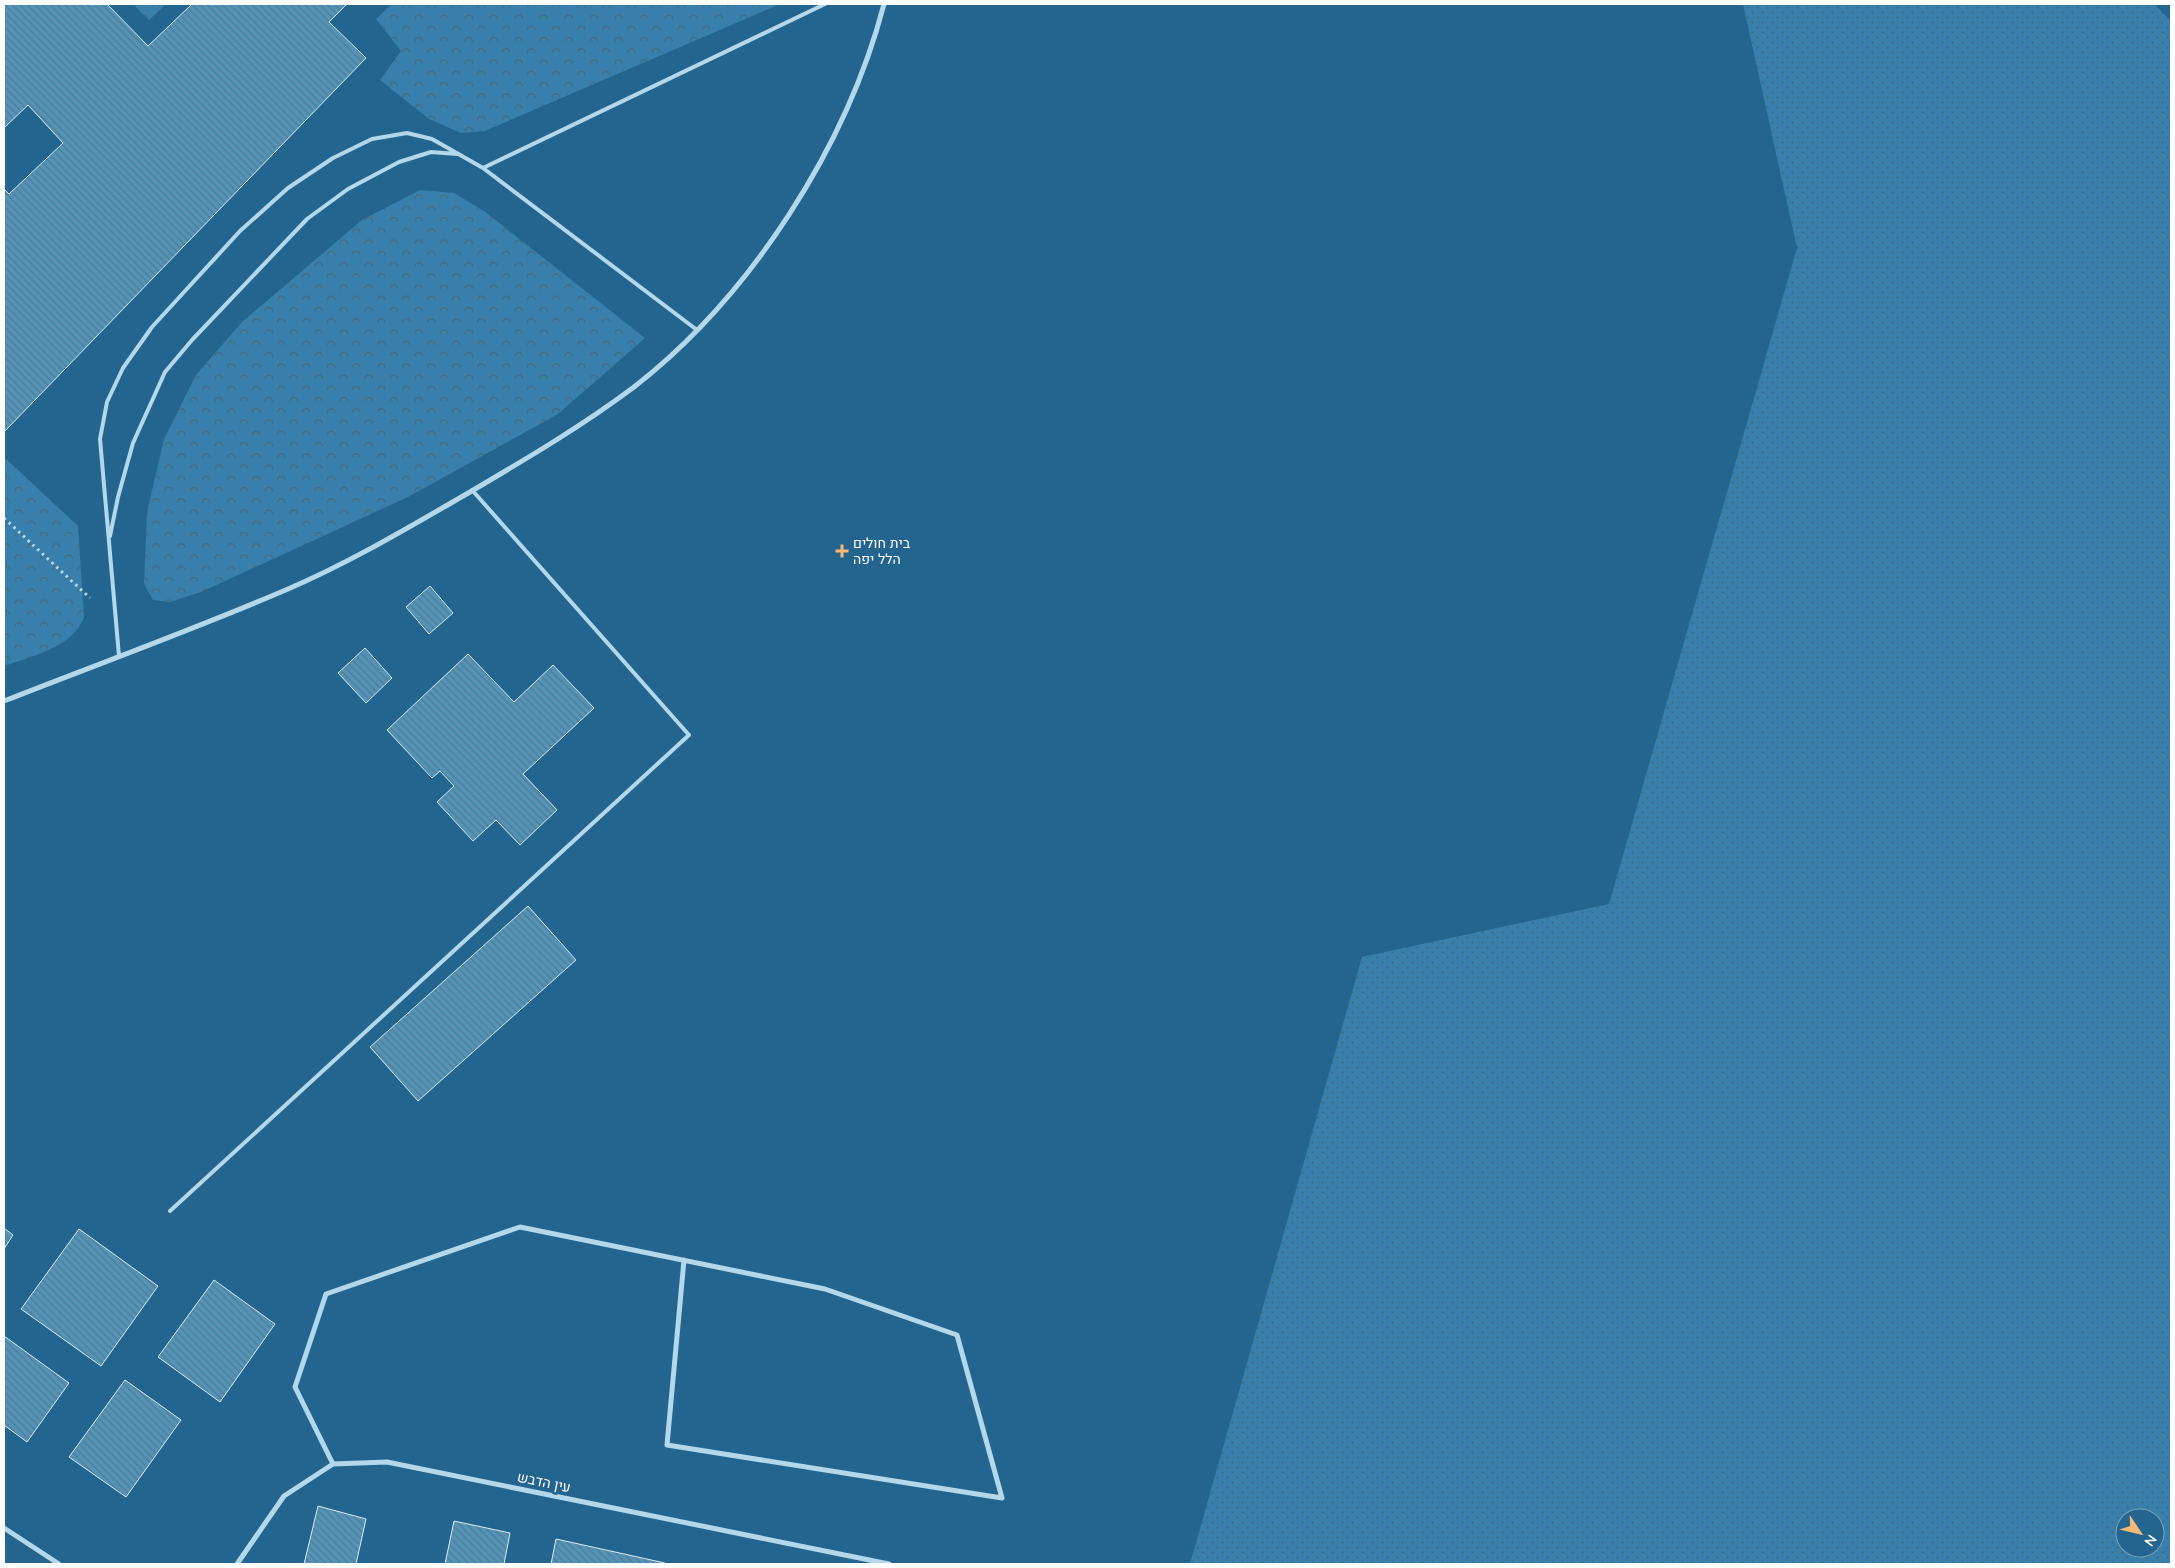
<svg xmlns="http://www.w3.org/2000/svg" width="2175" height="1568" viewBox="0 0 2175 1568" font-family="Quicksand,Heebo,sans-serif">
<defs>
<pattern id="grass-dots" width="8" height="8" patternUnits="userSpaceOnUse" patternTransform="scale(1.25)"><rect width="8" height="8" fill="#3880ab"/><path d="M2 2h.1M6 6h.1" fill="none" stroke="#416980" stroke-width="1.8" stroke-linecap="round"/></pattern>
<pattern id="forest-crowns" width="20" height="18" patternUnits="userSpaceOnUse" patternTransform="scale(1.25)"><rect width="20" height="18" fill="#3880ab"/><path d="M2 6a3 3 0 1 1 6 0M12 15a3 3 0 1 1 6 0" fill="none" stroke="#416980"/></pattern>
<pattern id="building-back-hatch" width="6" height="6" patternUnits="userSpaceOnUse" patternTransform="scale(1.25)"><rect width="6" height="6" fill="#5493b8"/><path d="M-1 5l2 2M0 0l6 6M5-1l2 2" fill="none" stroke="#517a92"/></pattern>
</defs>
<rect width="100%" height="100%" fill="#23658e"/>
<path fill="url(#grass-dots)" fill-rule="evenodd" d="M1743,4H2154L2171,21V1564H1190L1362,957L1609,904L1797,248ZM2125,1518H2155V1548H2125Z"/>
<path fill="url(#forest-crowns)" d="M133,4H166L149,20Z
M392,4H780L485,131L461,133L429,119L380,80L401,51L376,19Z
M420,190L454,193L484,211L645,338L558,414L408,497L201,592L170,602L153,600L144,584L147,512L164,439L196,375L242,322L362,220Z
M4,457L78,526L84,618C71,648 32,656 4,666Z"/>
<path fill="url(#building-back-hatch)" stroke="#d8edf9" d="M4,4H107L148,46L192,4H347L329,22L366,58L4,432V189L9,194L63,143L28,105L4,128Z
M430,586L453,613L429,634L406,607Z
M365,648L392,678L366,703L338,673Z
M468,654L514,702L553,665L594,708L523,774L557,810L520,845L496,820L473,841L437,802L454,786L440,771L432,778L387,730Z
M528,906L576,960L418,1101L370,1047Z
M4,1228L13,1235L4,1249Z
M79,1229L158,1286L101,1366L21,1309Z
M214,1280L275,1324L220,1402L158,1357Z
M4,1336L69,1383L27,1442L4,1425Z
M125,1380L181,1420L126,1497L69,1457Z
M318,1506L366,1519L356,1564H304Z
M454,1521L510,1533L504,1564H445Z
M556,1539L665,1563V1564H551Z"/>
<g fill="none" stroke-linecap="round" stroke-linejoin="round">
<path stroke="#b3d7eb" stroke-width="3" stroke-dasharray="2.5 4" stroke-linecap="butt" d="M4,518L90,598"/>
<path stroke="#b3d7eb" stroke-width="4" d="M483,168L825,4
M110,536L118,497L133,443L165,372L192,340L307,219L348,189L399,162L431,152L457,154
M119,656L100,439L107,402L123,368L152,327L240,231L288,188L333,158L372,139L407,133L432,139L483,168L697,330
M170,1211L689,735L472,490"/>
<path stroke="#b3d7eb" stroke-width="5" d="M4,701C98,664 195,629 288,589C351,562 411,526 470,492C526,459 582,426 634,387C751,296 847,146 884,4
M333,1464L295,1387L326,1294L520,1227L825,1289L957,1335L1002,1498L667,1445L684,1260
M4,1528L59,1564
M237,1564L284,1496L333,1464L387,1462L889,1564"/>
</g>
<path fill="#f6ba76" stroke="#23658e" stroke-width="2" d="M839.5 543.5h5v5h5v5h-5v5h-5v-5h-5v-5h5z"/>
<g text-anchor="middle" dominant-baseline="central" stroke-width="5" stroke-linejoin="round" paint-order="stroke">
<g font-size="14" fill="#fff" stroke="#23658e" text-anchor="start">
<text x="853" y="543">בית חולים<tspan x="853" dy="16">הלל יפה</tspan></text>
</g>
<g font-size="14" fill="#fff" stroke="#23658e">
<text transform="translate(544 1482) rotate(12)">עין הדבש</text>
</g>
</g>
<rect width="2175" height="1568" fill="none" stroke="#ffffff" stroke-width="10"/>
<g transform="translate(2140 1533) rotate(125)"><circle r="24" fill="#23658e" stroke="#7ba3bb"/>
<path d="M0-4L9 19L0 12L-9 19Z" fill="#f6ba76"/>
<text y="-8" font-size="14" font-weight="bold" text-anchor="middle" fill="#ffffff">N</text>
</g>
</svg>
